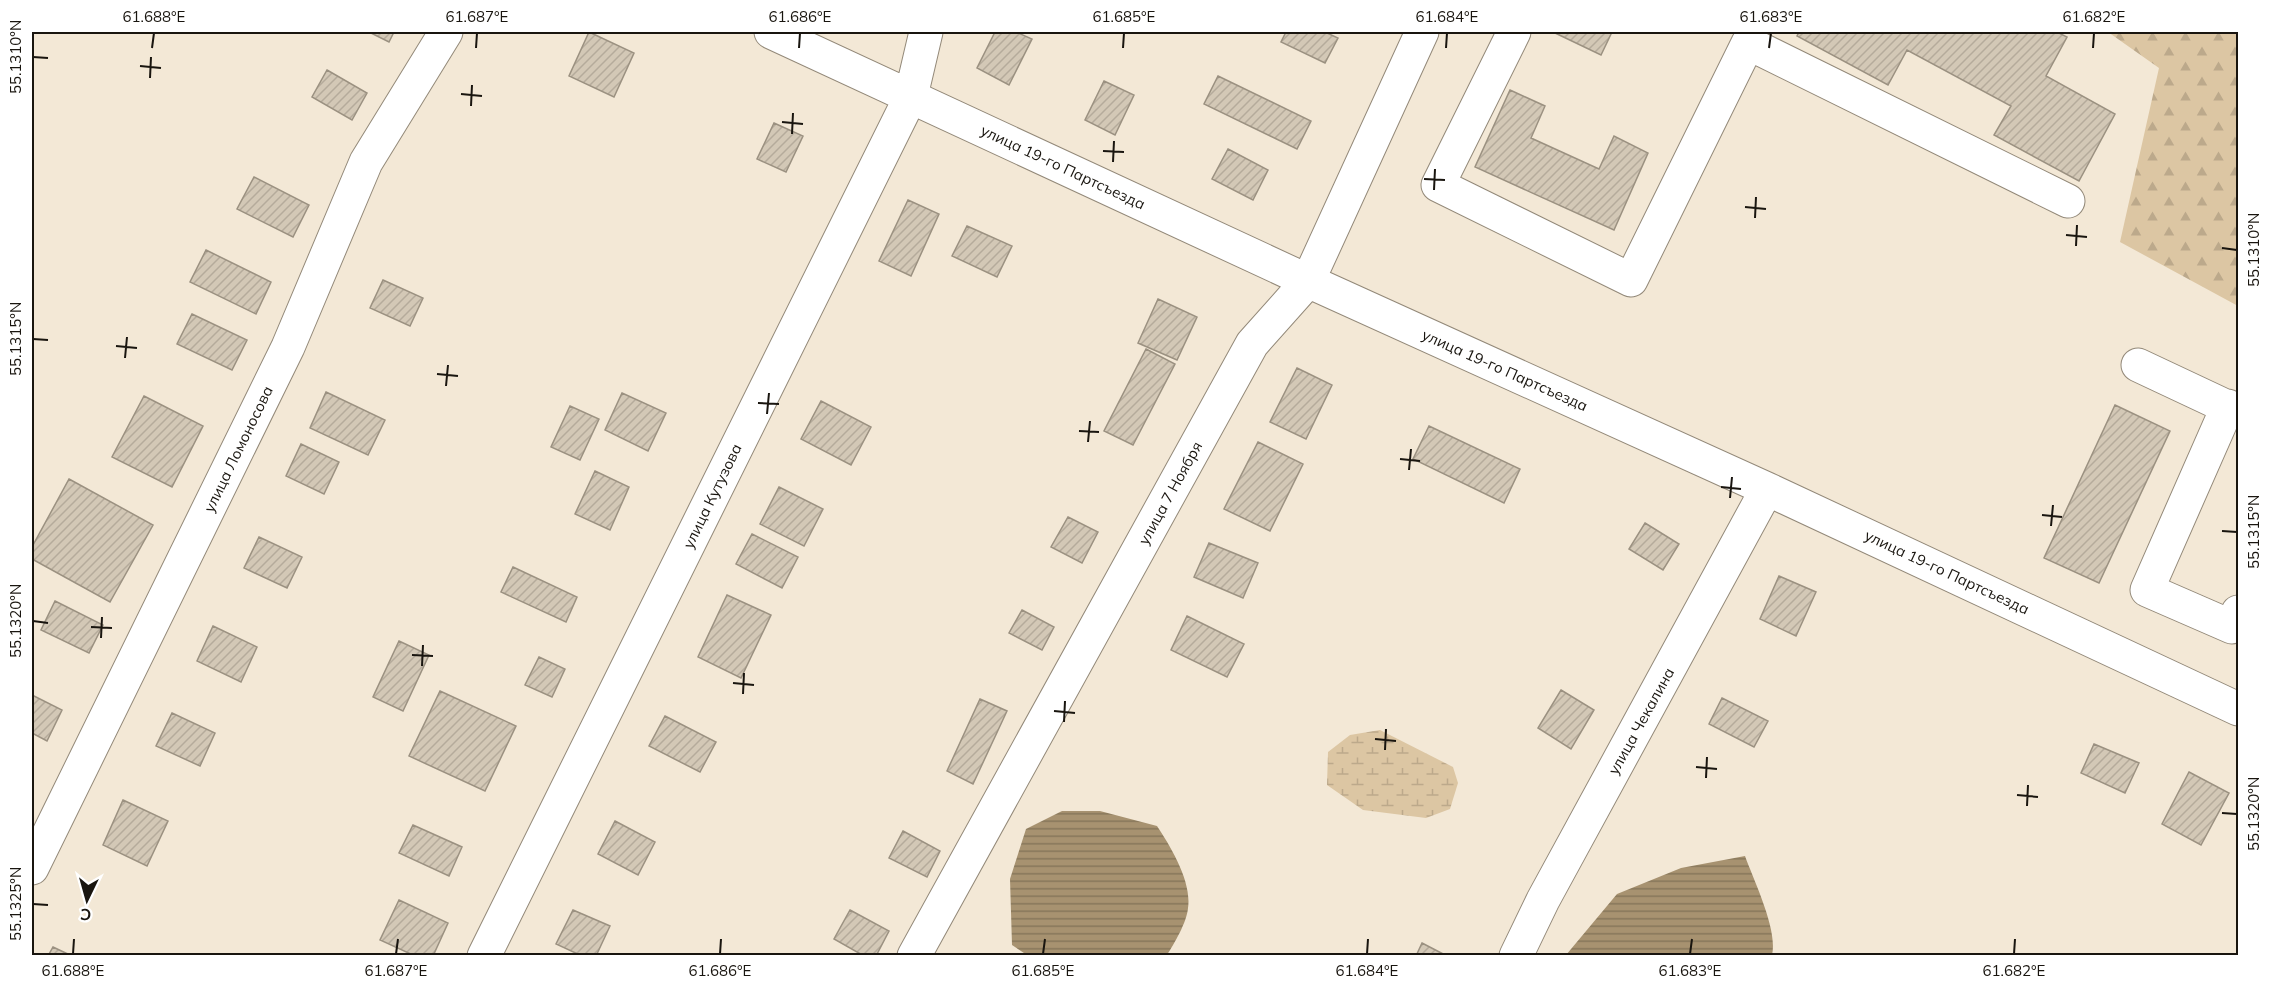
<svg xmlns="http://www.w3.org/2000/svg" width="2270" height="987" viewBox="0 0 2270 987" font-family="Mulish,sans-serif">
<defs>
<pattern id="forest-firs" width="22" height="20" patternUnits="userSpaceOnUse" patternTransform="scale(1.5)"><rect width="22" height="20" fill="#dcc6a3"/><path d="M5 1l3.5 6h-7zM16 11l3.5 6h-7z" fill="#bca98b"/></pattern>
<pattern id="wetland-marsh" width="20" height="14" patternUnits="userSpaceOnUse" patternTransform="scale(1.5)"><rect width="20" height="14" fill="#dcc6a3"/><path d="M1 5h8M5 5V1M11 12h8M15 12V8" fill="none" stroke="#bca98b"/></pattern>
<pattern id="water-rules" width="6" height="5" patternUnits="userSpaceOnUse" patternTransform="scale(1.5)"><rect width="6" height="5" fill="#a79270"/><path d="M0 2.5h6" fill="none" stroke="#87765a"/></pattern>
<pattern id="building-hatch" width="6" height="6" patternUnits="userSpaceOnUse" patternTransform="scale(1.5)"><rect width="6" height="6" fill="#d3c8b6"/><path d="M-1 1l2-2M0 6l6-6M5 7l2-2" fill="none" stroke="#b5ab9b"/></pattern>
</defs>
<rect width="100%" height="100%" fill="#f3e8d6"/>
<path fill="url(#forest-firs)" d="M2108,32H2238V306L2120,242L2159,68Z"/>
<path fill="url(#wetland-marsh)" d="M1380,730L1453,767L1458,783L1450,809L1426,818L1363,810L1327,785L1328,752L1350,735Z"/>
<path fill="url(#water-rules)" d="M1062,811H1100L1157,826C1171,847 1192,882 1188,908C1187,922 1174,944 1167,955H1027L1012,945L1010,879L1026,829Z
M1745,856C1754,881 1778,930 1772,955H1566L1617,894L1681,868Z"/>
<path fill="url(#building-hatch)" stroke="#9b9181" stroke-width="1.5" d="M369,32H394L389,42Z
M589,32L634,53L614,97L569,76Z
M995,32H1016L1032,39L1009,85L977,68Z
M1286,32H1325L1338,38L1325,63L1281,42Z
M1553,32H1612L1601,55Z
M1799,32H2057L2067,37L2046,76L2115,114L2079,181L1994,135L2011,106L1907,50L1888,85L1797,36Z
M327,70L367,93L352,120L312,97Z
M1218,76L1311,121L1297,149L1204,104Z
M1104,81L1134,95L1115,135L1085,120Z
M1510,90L1545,106L1531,138L1599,169L1614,136L1648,153L1614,230L1475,167Z
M774,123L803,136L786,172L757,159Z
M1228,149L1268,170L1253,200L1212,179Z
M254,177L309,205L293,237L237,209Z
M908,200L939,214L911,276L879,261Z
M967,226L1012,246L997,277L952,256Z
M206,250L271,282L256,314L190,282Z
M383,280L423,298L410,326L370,308Z
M1158,299L1197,317L1177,360L1138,343Z
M192,314L247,340L232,370L177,344Z
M1146,349L1175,364L1133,445L1104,431Z
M1297,368L1332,385L1306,439L1270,422Z
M326,392L385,420L368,455L310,428Z
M622,393L666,413L648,451L605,430Z
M144,396L203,426L172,487L112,457Z
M821,401L871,427L851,465L801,439Z
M2115,405L2170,431L2099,583L2044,558Z
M570,406L599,419L580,460L551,447Z
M1429,426L1520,469L1504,503L1413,459Z
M1258,442L1303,464L1270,531L1224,509Z
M301,444L339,462L324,494L286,476Z
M595,471L629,487L610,530L575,514Z
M69,479L153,525L110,602L32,559V547Z
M779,487L823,509L804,546L760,524Z
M1068,517L1098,532L1082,563L1051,547Z
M1645,523L1679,544L1663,570L1629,549Z
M752,534L798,557L782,588L736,564Z
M259,537L302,557L287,588L244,568Z
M1209,543L1258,563L1243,598L1194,577Z
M513,567L577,597L566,622L501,592Z
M1779,576L1816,592L1796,636L1760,619Z
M727,595L771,615L741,678L698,657Z
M55,601L103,625L89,653L41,630Z
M1022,610L1054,627L1042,650L1009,633Z
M1187,616L1244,644L1227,677L1171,650Z
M213,626L257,647L241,682L197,661Z
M399,641L429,655L403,711L373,697Z
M539,657L565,669L552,697L525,685Z
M1561,690L1594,710L1571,749L1538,728Z
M440,691L516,726L485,791L409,756Z
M32,695L62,710L47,741L32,733Z
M1722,698L1768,721L1754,747L1709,724Z
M980,699L1007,711L973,784L947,771Z
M172,713L215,733L200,766L156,746Z
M665,716L716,742L700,772L649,746Z
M2094,744L2139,763L2125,793L2081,773Z
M2189,772L2229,793L2201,845L2162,824Z
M123,800L168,821L147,866L103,845Z
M615,821L655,842L638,875L598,854Z
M413,825L462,847L449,876L399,853Z
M903,831L940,851L927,877L889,858Z
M399,900L448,923L433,956H415L380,940Z
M573,910L610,926L596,956H582L556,944Z
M850,910L889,931L876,956H864L834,939Z
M1422,943L1447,956H1416Z
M53,947L72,956H48Z"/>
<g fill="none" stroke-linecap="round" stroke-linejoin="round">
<defs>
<path id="minor" d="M771,32L1308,281L1767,489L2238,709
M1514,32L1438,185L1631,280L1748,43L2068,201
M2138,365L2238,412
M2228,406L2147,590L2232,627L2238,612
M32,868L288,347L366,162L446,32
M484,956L911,96L926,32
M914,956L1252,344L1308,281L1422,32
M1516,956L1543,900L1767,489"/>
</defs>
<use href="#minor" stroke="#938979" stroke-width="35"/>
<use href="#minor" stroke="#fff" stroke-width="33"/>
</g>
<path fill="none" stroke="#19150f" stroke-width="2" d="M152,48L154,33M476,48L477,33M799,48L800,33M1123,48L1124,33M1446,48L1447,33M1769,48L1771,33M2093,48L2094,33M33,57L48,58M140,66L161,68M150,78L151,57M461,94L482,96M471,106L472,85M782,122L803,124M792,134L793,113M1103,151L1124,152M1113,162L1114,141M1424,179L1445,180M1434,190L1435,169M1745,207L1766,209M1755,218L1756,197M2066,235L2087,237M2076,246L2077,225M2222,248L2237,250M33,339L48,340M116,346L137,348M125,358L127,337M437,374L458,376M446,386L448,365M758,403L779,404M767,414L769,393M1079,431L1099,432M1088,442L1090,421M1400,459L1420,461M1409,470L1411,449M1721,487L1741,489M1730,498L1732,477M2042,515L2062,517M2051,526L2053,505M2222,531L2237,532M33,621L48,623M91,627L112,628M101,638L102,617M412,655L433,656M422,666L423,645M733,683L754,685M743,694L744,673M1054,711L1075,713M1064,722L1065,701M1375,739L1396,741M1385,750L1386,729M1696,767L1717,769M1706,778L1707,757M2017,795L2038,797M2027,806L2028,785M2222,813L2237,814M33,904L48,905M73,954L74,939M396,954L398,939M720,954L721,939M1043,954L1045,939M1367,954L1368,939M1690,954L1692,939M2014,954L2015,939"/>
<g text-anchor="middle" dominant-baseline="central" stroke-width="4.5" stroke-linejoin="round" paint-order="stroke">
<g font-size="15" fill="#19150f" stroke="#fff">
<text transform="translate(1063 167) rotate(25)">улица 19-го Партсъезда</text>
<text transform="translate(1505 370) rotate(24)">улица 19-го Партсъезда</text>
<text transform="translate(238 449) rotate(-64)">улица Ломоносова</text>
<text transform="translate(1170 493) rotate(-61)">улица 7 Ноября</text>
<text transform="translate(712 496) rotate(-64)">улица Кутузова</text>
<text transform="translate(1947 572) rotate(25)">улица 19-го Партсъезда</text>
<text transform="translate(1641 721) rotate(-61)">улица Чекалина</text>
</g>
</g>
<rect width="2270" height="987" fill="none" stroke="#ffffff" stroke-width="66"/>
<g transform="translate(87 900) rotate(185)" stroke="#ffffff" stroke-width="4.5" paint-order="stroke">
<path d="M0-4.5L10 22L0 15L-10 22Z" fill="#19150f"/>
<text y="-9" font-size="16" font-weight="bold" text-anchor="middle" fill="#19150f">С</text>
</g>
<rect x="33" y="33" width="2204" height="921" fill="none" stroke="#19150f" stroke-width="2"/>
<g font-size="15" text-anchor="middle" fill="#19150f">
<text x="154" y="22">61.688°E</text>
<text x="477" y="22">61.687°E</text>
<text x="800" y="22">61.686°E</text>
<text x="1124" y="22">61.685°E</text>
<text x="1447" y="22">61.684°E</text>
<text x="1771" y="22">61.683°E</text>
<text x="2094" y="22">61.682°E</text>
<text transform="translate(16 57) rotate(-90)" y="5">55.1310°N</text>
<text transform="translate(2254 250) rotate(-90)" y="5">55.1310°N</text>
<text transform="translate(16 339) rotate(-90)" y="5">55.1315°N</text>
<text transform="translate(2254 532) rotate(-90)" y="5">55.1315°N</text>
<text transform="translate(16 621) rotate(-90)" y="5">55.1320°N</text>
<text transform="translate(2254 814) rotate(-90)" y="5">55.1320°N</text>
<text transform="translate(16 904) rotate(-90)" y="5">55.1325°N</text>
<text x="73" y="976">61.688°E</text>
<text x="396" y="976">61.687°E</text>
<text x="720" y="976">61.686°E</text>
<text x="1043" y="976">61.685°E</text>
<text x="1367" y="976">61.684°E</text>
<text x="1690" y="976">61.683°E</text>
<text x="2014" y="976">61.682°E</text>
</g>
</svg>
